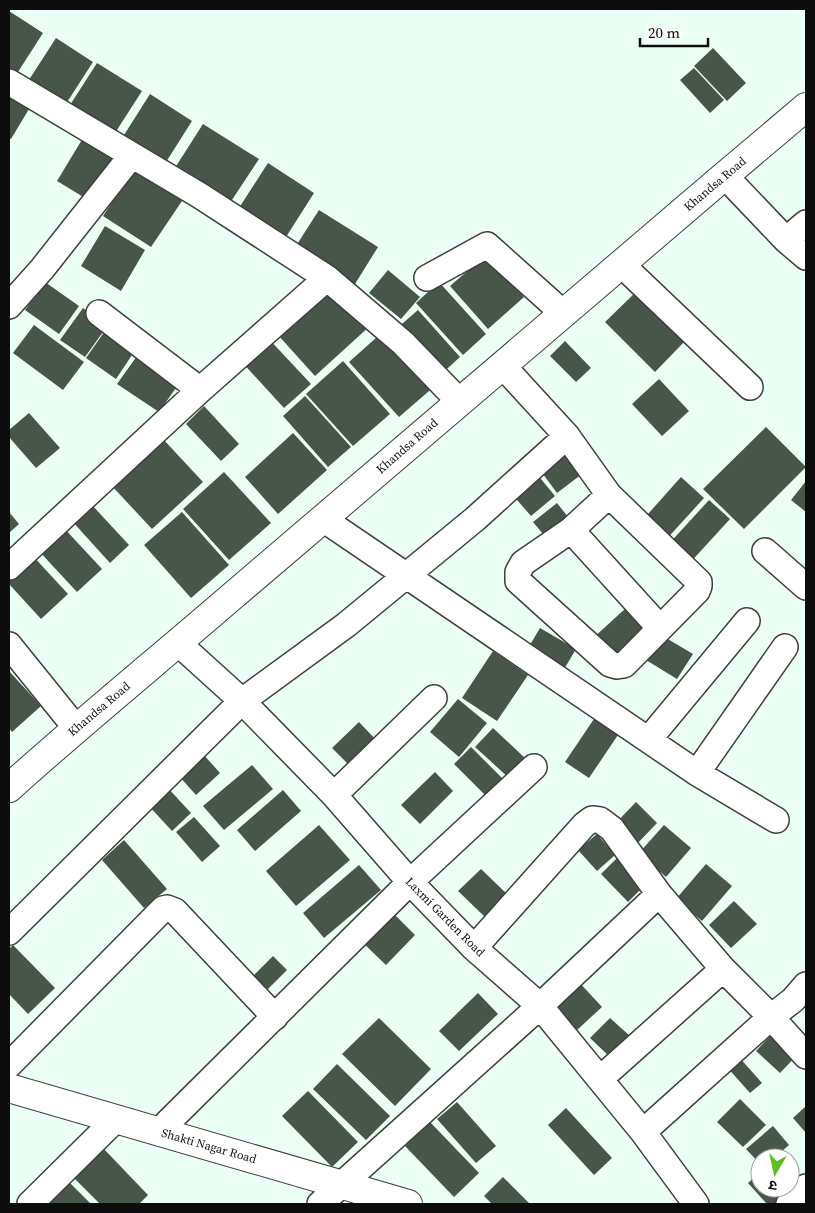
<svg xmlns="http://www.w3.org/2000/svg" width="815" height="1213" viewBox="0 0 815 1213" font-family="'Source Serif 4','Noto Sans Devanagari',serif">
<rect width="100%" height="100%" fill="#ebfff4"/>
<path fill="#485549" d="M9,11L43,33L16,75L9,70Z
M56,38L93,62L62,110L25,86Z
M713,48L746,83L727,101L694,66Z
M97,63L142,91L115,133L70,105Z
M694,68L724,100L710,113L680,80Z
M9,91L32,104L11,139L9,138Z
M150,94L192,121L161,170L119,143Z
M203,124L259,159L228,206L173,171Z
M86,133L119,154L90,201L57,181Z
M268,163L314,193L286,237L239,208Z
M137,164L186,195L151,247L103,216Z
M319,210L378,247L355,284L296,246Z
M105,226L145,250L121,291L81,266Z
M486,255L524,297L488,329L450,286Z
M388,270L420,297L401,319L369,293Z
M45,282L79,306L59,334L25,310Z
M439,282L486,334L463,355L416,303Z
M334,285L371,325L315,376L278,335Z
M636,292L685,341L655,372L605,322Z
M83,308L108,325L85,357L60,340Z
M418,310L460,357L437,378L395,330Z
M34,325L84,362L63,390L13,353Z
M107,328L136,349L116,379L86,358Z
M386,329L436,385L399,417L349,362Z
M266,336L311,384L284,408L240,360Z
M565,341L591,368L576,382L550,356Z
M137,356L178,385L159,412L117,384Z
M343,361L390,414L353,446L306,394Z
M659,379L689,411L662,436L632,404Z
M305,396L351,447L328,467L283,416Z
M204,406L239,444L221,461L186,424Z
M29,413L60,448L36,468L9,437V430Z
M766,427L806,467L744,529L703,489Z
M293,433L327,470L278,514L245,477Z
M162,438L203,482L152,529L111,485Z
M565,452L582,474L557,493L540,470Z
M224,472L271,523L229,560L183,509Z
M536,473L555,496L531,516L511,493Z
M681,477L704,498L663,543L640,523Z
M806,481V512L791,500Z
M709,500L730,519L687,566L666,547Z
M557,503L572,522L549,541L533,522Z
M91,504L129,545L110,563L72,521Z
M9,512L19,524L9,533Z
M182,512L229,565L191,598L144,545Z
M62,526L102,569L77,592L37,549Z
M31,554L68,594L41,619L9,584V574Z
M626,608L644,627L611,658L592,639Z
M540,628L576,649L563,671L527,650Z
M661,635L693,654L677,679L646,660Z
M493,651L528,675L497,721L462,698Z
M9,671L41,706L12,732L9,728Z
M458,699L487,723L459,757L430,732Z
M598,713L622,729L589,778L565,762Z
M359,722L378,742L351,767L332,748Z
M493,728L526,759L509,778L475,747Z
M471,747L505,781L488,798L454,764Z
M203,754L220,773L196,795L179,776Z
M252,765L273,789L224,830L203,806Z
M435,772L453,791L420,824L401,805Z
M167,787L191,813L172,831L148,805Z
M283,790L301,811L255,851L237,830Z
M636,802L657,823L634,847L613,826Z
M194,817L220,846L202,862L176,832Z
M319,825L350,860L296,906L266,871Z
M664,825L691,848L666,877L639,853Z
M597,834L615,855L597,871L578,850Z
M124,840L167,889L144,908L102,860Z
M618,857L645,885L628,902L601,874Z
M706,864L732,886L702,921L676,899Z
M359,865L381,890L324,938L303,913Z
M481,869L508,895L485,917L458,891Z
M734,901L757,924L731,948L709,925Z
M389,909L415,935L386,965L359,939Z
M13,945L55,988L28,1014L9,994V949Z
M273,956L287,970L263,994L249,980Z
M577,980L602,1007L577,1030L551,1003Z
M478,993L498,1014L459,1051L439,1031Z
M379,1018L431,1069L395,1106L342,1054Z
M610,1018L631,1037L611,1058L590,1038Z
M776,1030L800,1052L780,1073L756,1051Z
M738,1056L762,1083L750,1093L726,1066Z
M337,1064L390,1116L366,1140L313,1089Z
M308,1091L358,1142L332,1167L282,1116Z
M740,1099L766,1125L743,1147L717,1122Z
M457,1102L496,1146L476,1163L437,1119Z
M806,1106V1133L793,1118Z
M566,1108L612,1158L594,1175L548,1125Z
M430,1122L479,1173L454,1197L405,1146Z
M773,1126L789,1145L774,1158H760V1164L746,1149Z
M102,1147L148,1195L139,1204H100L72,1176Z
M760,1172V1188H790V1172L801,1184L778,1204H767L748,1183Z
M64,1177L91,1204H35Z
M503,1177L530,1204H492L484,1196Z"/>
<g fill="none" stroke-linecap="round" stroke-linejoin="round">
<defs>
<path id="minor" d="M9,82L199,195L327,278L403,343L459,401
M725,176L786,240L806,257
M786,240L806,223
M621,264L750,387
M427,278L487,245L563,313
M9,306L42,269L132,155
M99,313L200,390
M502,365L567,436L609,495L699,582V586L697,591L624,665L617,666L610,664L518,581V572L523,563L571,530L609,495
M323,519L697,773L776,820
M571,530L660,628
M765,551L806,587
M9,567L200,390L327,278
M178,643L242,701L334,795L410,882L474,948L540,1006L643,1132L696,1204
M9,645L76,728
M649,739L747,621
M697,773L785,647
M334,795L434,698
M9,932L242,701L346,625L475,519L567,436
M474,948L584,825L592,819L600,820L612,829L659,894L723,969
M9,1065L163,909L167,908L175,911L275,1017
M600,1079L723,969L771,1017L806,1056
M159,1131L410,882L534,767
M643,1132L771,1017L793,1000L806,985
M30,1204L116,1119
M320,1204L540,1006L659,894
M789,1204L806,1187"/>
<path id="tertiary" d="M9,788C81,723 156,662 229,599C421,434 613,270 806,107
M9,1088L408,1204"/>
</defs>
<use href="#minor" stroke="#3f3f3f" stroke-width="28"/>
<use href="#tertiary" stroke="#3f3f3f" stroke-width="30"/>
<use href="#minor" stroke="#fff" stroke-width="25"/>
<use href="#tertiary" stroke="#fff" stroke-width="28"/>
</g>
<g text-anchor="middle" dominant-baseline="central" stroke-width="5" stroke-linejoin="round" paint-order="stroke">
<g font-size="12" fill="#0c0c0c" stroke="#fff">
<text transform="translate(715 184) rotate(-40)">Khandsa Road</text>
<text transform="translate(407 446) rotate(-41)">Khandsa Road</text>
<text transform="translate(99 709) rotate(-40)">Khandsa Road</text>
<text transform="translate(445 917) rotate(45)">Laxmi Garden Road</text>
<text transform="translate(209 1146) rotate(16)">Shakti Nagar Road</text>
</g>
</g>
<rect width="815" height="1213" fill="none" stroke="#0c0c0c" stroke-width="20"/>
<g transform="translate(775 1173) rotate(189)"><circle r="24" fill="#ffffff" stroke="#9e9e9e"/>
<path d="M0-4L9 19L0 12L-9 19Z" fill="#5fbe22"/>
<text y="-8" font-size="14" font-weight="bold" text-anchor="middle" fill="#0c0c0c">उ</text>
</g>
<path d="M640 38v8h68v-8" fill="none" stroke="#0c0c0c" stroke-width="2.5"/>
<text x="648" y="38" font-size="15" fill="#0c0c0c" stroke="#ffffff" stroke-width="4" paint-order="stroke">20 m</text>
</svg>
